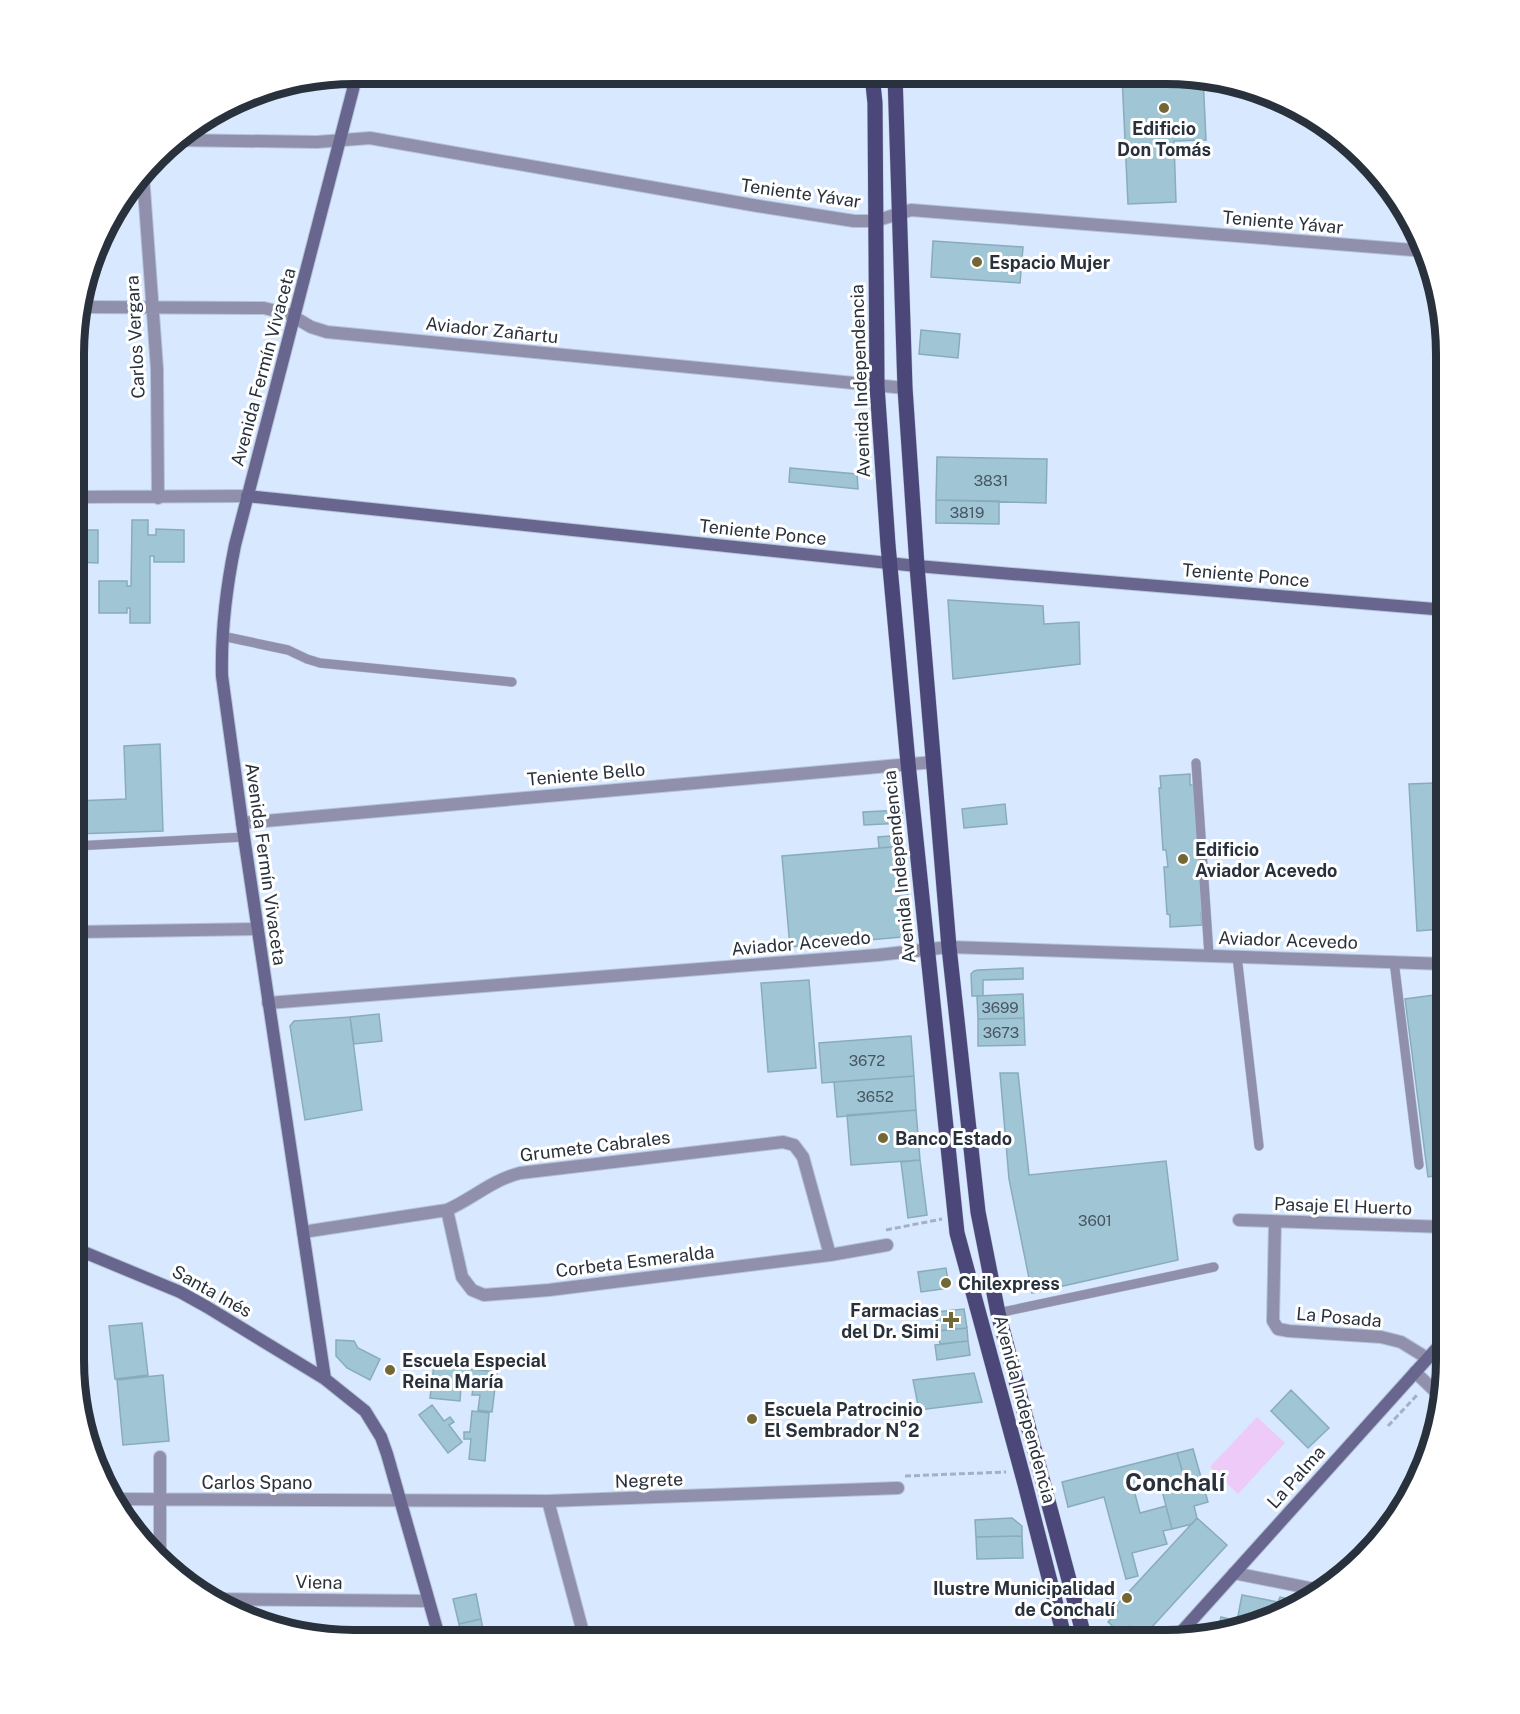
<svg xmlns="http://www.w3.org/2000/svg" width="1520" height="1714" viewBox="0 0 1520 1714" font-family="'Public Sans',sans-serif">
<rect width="100%" height="100%" fill="#d7e8ff"/>
<path fill="#edcaf7" d="M1257,1417L1285,1443L1238,1494L1210,1467Z"/>
<path fill="#a0c5d4" stroke="#88acbb" stroke-width="1.5" d="M1122,76H1203L1206,140L1174,141L1176,202L1128,204Z
M933,241L1023,247L1020,283L931,277Z
M921,330L960,334L958,358L919,354Z
M937,457L1047,459L1046,503L936,500Z
M790,468L857,474L858,489L789,482Z
M936,500L999,501V524L936,523Z
M132,520H148V535H156V529L184,530V562H154V556H150V623H130V608H127V613H99V581H127V586H131Z
M76,530H98V563L76,562Z
M948,600L1043,606L1044,624L1079,622L1080,664L953,679Z
M160,744L163,831L75,834V801L126,799L124,746Z
M1190,774V785H1194L1203,913H1201L1202,925L1170,927V915L1167,914L1164,867H1168L1166,850H1163L1159,788H1161L1160,776Z
M1435,783L1443,929L1417,931L1409,784Z
M1005,804L1007,824L964,828L962,809Z
M902,810L903,823L864,825L863,812Z
M902,835L904,846L879,848L878,837Z
M904,846L911,928L902,937L790,947L782,856Z
M1023,968V979L983,980V996H972L971,974L974,971L978,970Z
M809,980L816,1068L768,1072L761,983Z
M1023,994L1024,1018L978,1019L977,996Z
M1441,994L1446,1035V1174L1428,1177L1405,999Z
M379,1014L382,1041L354,1044L350,1017Z
M350,1017L362,1110L305,1120L290,1026L294,1021Z
M1024,1018L1025,1045L978,1046V1019Z
M911,1036L914,1076L822,1083L819,1043Z
M1000,1073H1018L1029,1175L1166,1161L1178,1260L1032,1293L1009,1179Z
M914,1076L916,1110L837,1117L834,1082Z
M916,1110L920,1160L851,1165L847,1115Z
M920,1160L927,1215L908,1218L901,1162Z
M946,1268L949,1288L921,1292L918,1272Z
M964,1309L967,1328L938,1331L936,1312Z
M142,1323L148,1375L115,1379L109,1326Z
M967,1328L968,1341L940,1344L938,1331Z
M336,1340L354,1341L358,1348L380,1359L370,1380L347,1368L336,1356Z
M968,1341L970,1355L937,1360L935,1345Z
M434,1365L497,1372L492,1412L478,1410L480,1395H472L473,1389H477V1388L461,1386L460,1401L430,1398Z
M974,1373L982,1402L919,1410L913,1380Z
M163,1375L169,1441L123,1445L117,1380Z
M1291,1390L1329,1428L1308,1448L1271,1411Z
M432,1405L444,1421L450,1417L454,1422L449,1425L462,1442L448,1453L419,1415Z
M472,1411L489,1413L485,1461L469,1459L471,1439H464V1432H470Z
M1436,1412L1432,1425L1427,1420Z
M1193,1449L1208,1502L1194,1506L1197,1518L1192,1524L1172,1529L1160,1483L1184,1477L1177,1453Z
M1177,1453L1184,1477L1134,1490L1140,1513L1166,1506L1172,1529L1163,1531L1167,1544L1132,1553L1138,1576L1126,1579L1104,1497L1068,1507L1062,1482Z
M1012,1518L1022,1526V1536L976,1537L975,1520Z
M1197,1518L1227,1545L1140,1640H1125L1134,1630L1130,1626L1122,1635L1108,1622L1118,1611L1114,1608Z
M1022,1536L1023,1558L977,1559L976,1537Z
M476,1594L481,1619L459,1624L453,1599Z
M1242,1595L1278,1602L1280,1597L1294,1600L1292,1608L1263,1622L1238,1616Z
M1221,1617L1256,1625L1255,1626L1218,1633Z
M481,1619L485,1640H462L459,1624Z"/>
<g fill="none" stroke-linecap="round" stroke-linejoin="round">
<defs>
<path id="lane" d="M222,636L288,650L307,659L320,663L512,682
M1196,763L1209,955
M75,846L244,837
M1237,956L1259,1146
M1394,961L1419,1165
M998,1313L1214,1267"/>
<path id="street" d="M174,140L317,142L370,138L758,206L854,221H875L911,210L1425,251
M143,175L157,369L158,498
M79,307L264,308L289,314L311,327L327,332L905,388
M76,497L247,496
M242,823L934,762
M75,932L257,929
M268,1003L878,955L949,947L1446,964
M447,1210L462,1277L472,1290L484,1295L549,1290L830,1255L887,1245
M1239,1220L1446,1227
M1275,1222L1273,1321L1278,1329L1289,1331L1381,1337L1401,1342L1427,1358
M303,1232L447,1210C472,1199 492,1180 520,1173L783,1142L794,1145L803,1157L830,1255
M1415,1372L1440,1396
M75,1383L78,1384
M160,1457V1552
M113,1499L548,1501L898,1488
M548,1501L585,1640
M1234,1573L1324,1591
M210,1599L428,1601"/>
<path id="secondary" d="M247,496L917,566L1446,610
M74,1248L180,1292L207,1307L325,1379L365,1411L381,1437L387,1454L440,1640
M325,1379L244,837L222,676C221,632 226,589 235,545L357,74
M1174,1640L1446,1338"/>
<path id="primary" d="M872,75L875,103L877,386L888,545L908,763L957,1233L1025,1484L1065,1640
M895,75L905,388L917,566L949,947L978,1212L998,1313L1085,1640"/>
</defs>
<use href="#lane" stroke="#b4c3d8" stroke-width="10"/>
<use href="#street" stroke="#b4c3d8" stroke-width="14"/>
<use href="#secondary" stroke="#b4c3d8" stroke-width="14"/>
<use href="#primary" stroke="#b4c3d8" stroke-width="16"/>
<path stroke="#a3b1c4" stroke-width="3" stroke-dasharray="6 3" stroke-linecap="butt" d="M886,1230L942,1219
M1437,1374L1446,1364
M1388,1426L1418,1394
M905,1476L1006,1472"/>
<use href="#lane" stroke="#908fac" stroke-width="9"/>
<use href="#street" stroke="#908fac" stroke-width="12"/>
<use href="#secondary" stroke="#68658e" stroke-width="12"/>
<use href="#primary" stroke="#4c4779" stroke-width="15"/>
</g>
<g fill="#736835" stroke="#fff" stroke-width="2">
<circle cx="1164" cy="108" r="6"/>
<circle cx="977" cy="262" r="6"/>
<circle cx="1183" cy="859" r="6"/>
<circle cx="883" cy="1138" r="6"/>
<circle cx="946" cy="1283" r="6"/>
<path d="M948 1311h6v6h6v6h-6v6h-6v-6h-6v-6h6z"/>
<circle cx="390" cy="1370" r="6"/>
<circle cx="752" cy="1419" r="6"/>
<circle cx="1127" cy="1598" r="6"/>
</g>
<g text-anchor="middle" dominant-baseline="central" stroke-width="6" stroke-linejoin="round" paint-order="stroke">
<g font-size="15" fill="#475662">
<text x="991" y="480">3831</text>
<text x="967" y="512">3819</text>
<text x="1000" y="1007">3699</text>
<text x="1001" y="1032">3673</text>
<text x="867" y="1060">3672</text>
<text x="875" y="1096">3652</text>
<text x="1095" y="1220">3601</text>
</g>
<g font-size="18" font-weight="bold" fill="#29313c" stroke="#fff" text-anchor="start">
<text x="1164" y="128" text-anchor="middle">Edificio<tspan x="1164" dy="21">Don Tomás</tspan></text>
<text x="989" y="262">Espacio Mujer</text>
<text x="1195" y="849">Edificio<tspan x="1195" dy="21">Aviador Acevedo</tspan></text>
<text x="895" y="1138">Banco Estado</text>
<text x="958" y="1283">Chilexpress</text>
<text x="939" y="1310" text-anchor="end">Farmacias<tspan x="939" dy="21">del Dr. Simi</tspan></text>
<text x="402" y="1360">Escuela Especial<tspan x="402" dy="21">Reina María</tspan></text>
<text x="764" y="1409">Escuela Patrocinio<tspan x="764" dy="21">El Sembrador N°2</tspan></text>
<text x="1115" y="1588" text-anchor="end">Ilustre Municipalidad<tspan x="1115" dy="21">de Conchalí</tspan></text>
</g>
<g font-size="18" fill="#29313c" stroke="#fff">
<text transform="translate(801 193) rotate(8)">Teniente Yávar</text>
<text transform="translate(1283 222) rotate(5)">Teniente Yávar</text>
<text transform="translate(492 330) rotate(6)">Aviador Zañartu</text>
<text transform="translate(135 337) rotate(-93)">Carlos Vergara</text>
<text transform="translate(263 367) rotate(-75)">Avenida Fermín Vivaceta</text>
<text transform="translate(860 381) rotate(-92)">Avenida Independencia</text>
<text transform="translate(763 532) rotate(6)">Teniente Ponce</text>
<text transform="translate(1246 575) rotate(5)">Teniente Ponce</text>
<text transform="translate(586 774) rotate(-5)">Teniente Bello</text>
<text transform="translate(266 864) rotate(82)">Avenida Fermín Vivaceta</text>
<text transform="translate(899 867) rotate(-96)">Avenida Independencia</text>
<text transform="translate(1288 940) rotate(2)">Aviador Acevedo</text>
<text transform="translate(801 943) rotate(-5)">Aviador Acevedo</text>
<text transform="translate(595 1146) rotate(-7)">Grumete Cabrales</text>
<text transform="translate(1343 1206) rotate(2)">Pasaje El Huerto</text>
<text transform="translate(635 1261) rotate(-7)">Corbeta Esmeralda</text>
<text transform="translate(212 1291) rotate(29)">Santa Inés</text>
<text transform="translate(1339 1317) rotate(5)">La Posada</text>
<text transform="translate(1025 1409) rotate(75)">Avenida Independencia</text>
<text transform="translate(1296 1477) rotate(-48)">La Palma</text>
<text transform="translate(649 1480) rotate(-2)">Negrete</text>
<text x="257" y="1482">Carlos Spano</text>
<text transform="translate(319 1582) rotate(1)">Viena</text>
</g>
<g font-size="24" font-weight="bold" fill="#29313c" stroke="#fff">
<text x="1175" y="1482">Conchalí</text>
</g>
</g>
<path d="M0 0H1520V1714H0ZM354 84H1166A270 270 0 0 1 1436 354V1360A270 270 0 0 1 1166 1630H354A270 270 0 0 1 84 1360V354A270 270 0 0 1 354 84Z" fill="#fff" fill-rule="evenodd"/>
<path fill="none" stroke="#29313c" stroke-width="8" d="M354 84H1166A270 270 0 0 1 1436 354V1360A270 270 0 0 1 1166 1630H354A270 270 0 0 1 84 1360V354A270 270 0 0 1 354 84Z"/>
</svg>
